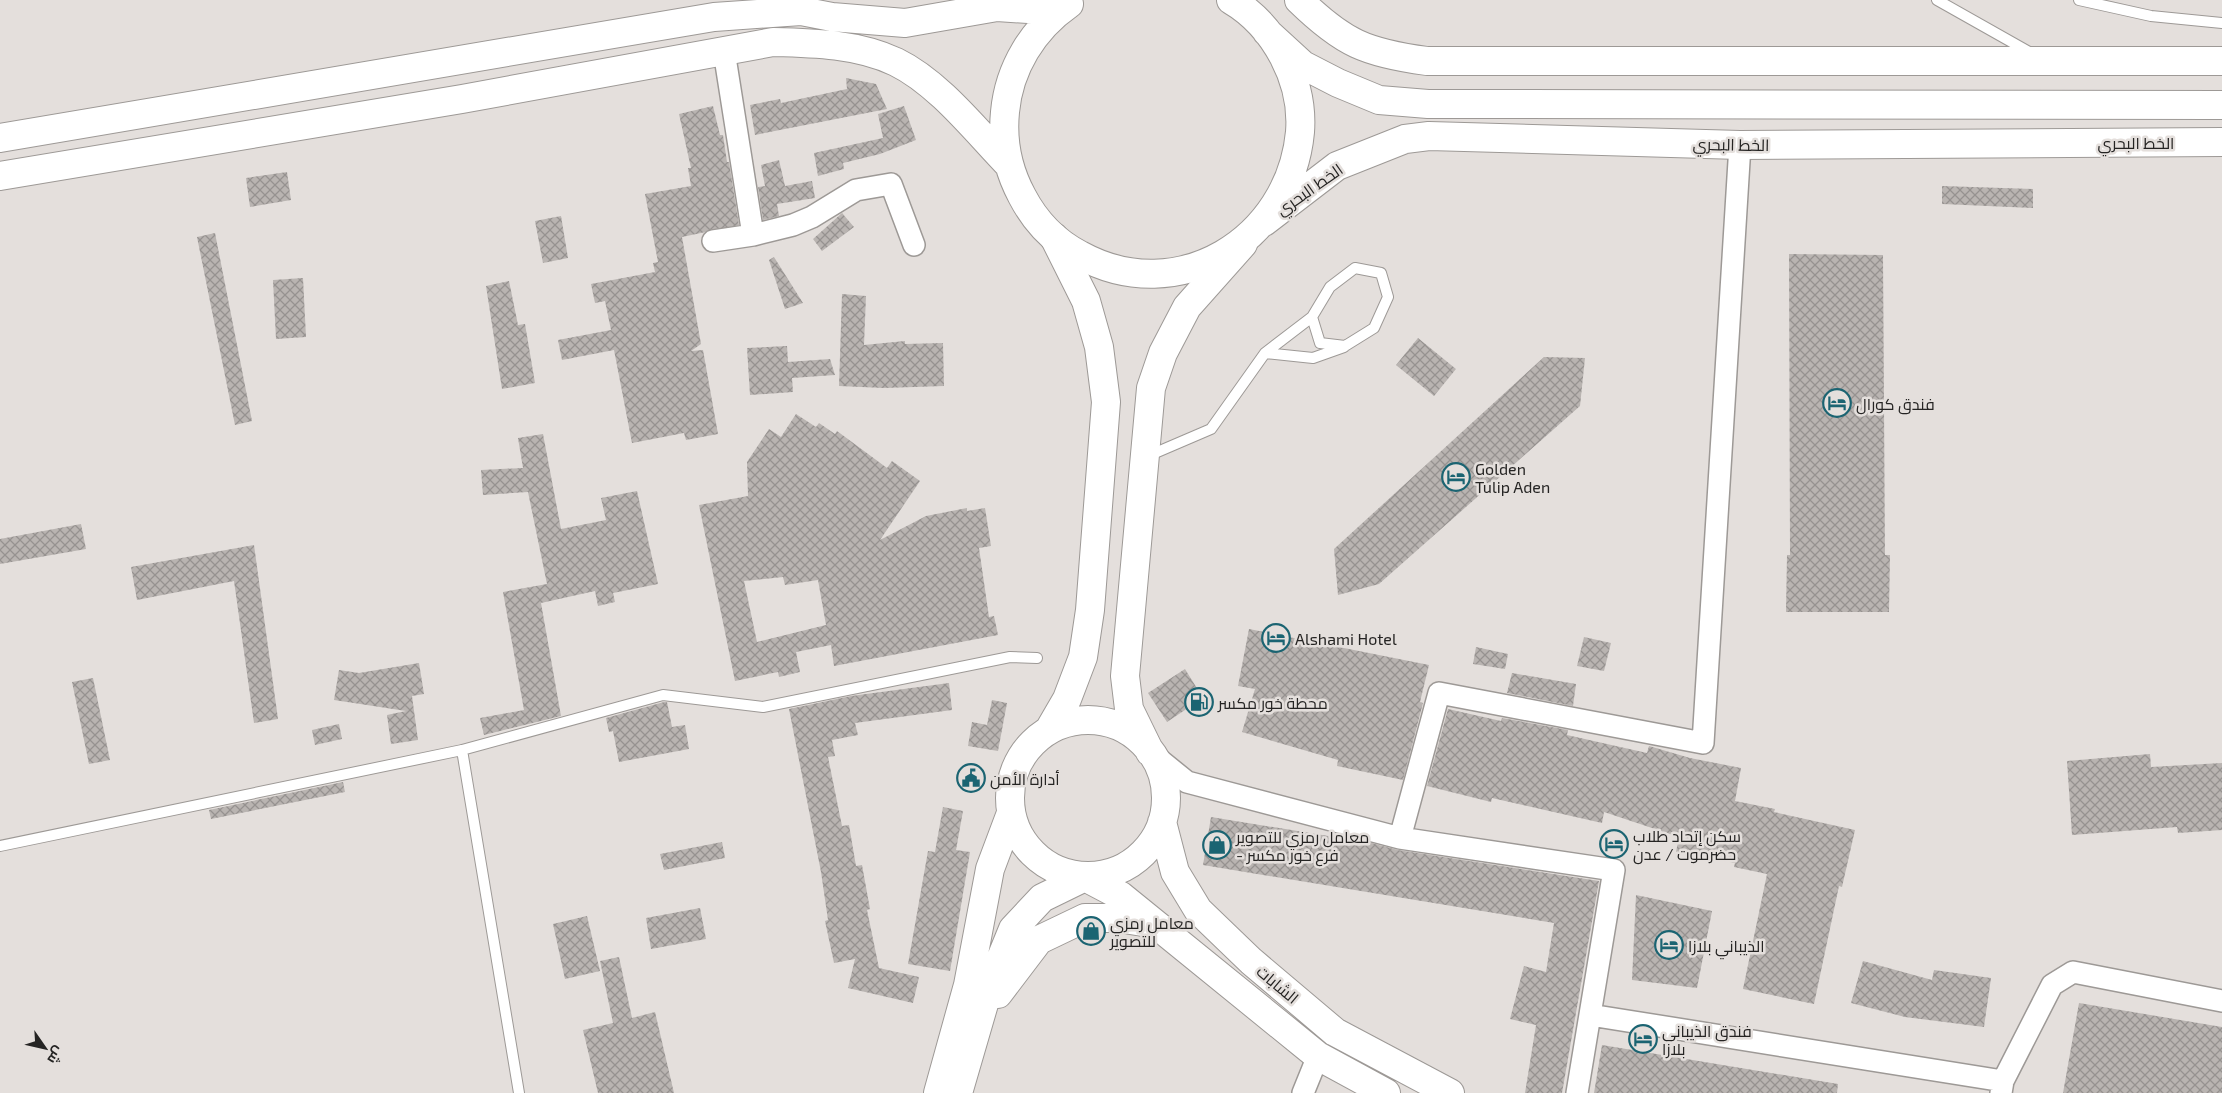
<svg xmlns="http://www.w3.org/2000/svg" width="2222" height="1093" viewBox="0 0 2222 1093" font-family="'Exo 2',Cairo,sans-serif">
<defs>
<pattern id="building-cross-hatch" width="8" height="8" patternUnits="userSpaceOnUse" patternTransform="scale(1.25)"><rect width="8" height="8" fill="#b9b4b1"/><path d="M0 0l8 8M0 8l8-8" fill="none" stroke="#969290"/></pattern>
</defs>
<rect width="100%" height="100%" fill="#e4dfdc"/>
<path fill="url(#building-cross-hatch)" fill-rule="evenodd" d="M846,78L876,84L887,109L755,135L750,105L780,99L781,103L847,89Z
M713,106L720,135H723L727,162H729L739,225L682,237L701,344L691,351L703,350L718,434L686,440L684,433L632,443L614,350L562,360L558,340L611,330L605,301L595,303L591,284L655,272L653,263L658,262L645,194L691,186L688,168H691L679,114Z
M904,106L916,140L880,154L843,163L844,169L818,176L814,153L883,138L878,114Z
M779,160L785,186L812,181L815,198L777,204L779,216L763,220L758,187L765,186L761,165Z
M287,172L291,200L250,207L246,178Z
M1942,186L2033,189V208L1942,204Z
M842,213L854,227L822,251L813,239Z
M561,216L568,258L543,263L535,221Z
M215,233L252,421L235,425L197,237Z
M1789,254L1883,255L1885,555H1890L1889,612H1786L1787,555H1790Z
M774,257L803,303L785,309L769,260Z
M303,278L306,337L276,339L273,280Z
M509,281L518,325L525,324L535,383L502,389L486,286Z
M842,294L866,296L864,345L905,341V344L943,343L944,386L884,388L839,386Z
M1418,338L1456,369L1434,396L1396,365Z
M787,346L788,362L830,359L835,375L792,378L793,392L750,395L747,348Z
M1544,357L1585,358L1580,406L1379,584L1338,595L1334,549Z
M796,414L816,427L819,423L835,434L837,431L887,468L892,461L920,481L880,540L926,516L967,508V511L985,508L991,546L979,548L989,617L994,616L998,635L834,666L831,645L796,652L800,672L779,677L778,672L735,681L699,505L748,496L747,462L769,429L781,437ZM783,577L785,585L818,580L826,625L757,642L744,581Z
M543,434L561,529L606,520L601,498L637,491L658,584L613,593L615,602L598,606L595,591L541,603L561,716L484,735L480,718L524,710L503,592L547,584L528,492L483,495L481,470L523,468L518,438Z
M81,524L86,549L0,564V539Z
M254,545L278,719L254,723L234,581L137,600L131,567Z
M1249,629L1429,665L1420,702L1423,703L1403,780L1337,766L1338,760L1242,732L1255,689L1238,686Z
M1584,637L1611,643L1604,671L1577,666Z
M1476,647L1508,654L1505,669L1473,664Z
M419,663L424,694L412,696L418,740L391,744L387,715L406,711L334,700L339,670L359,673Z
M1185,669L1203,698L1167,722L1148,693Z
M1512,673L1576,684L1573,706L1507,693Z
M93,678L110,760L89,764L72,682Z
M949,683L952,710L855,723L858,735L832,740L835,756L828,757L842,826L849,825L856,866L862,865L870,909L867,910L879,968L919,977L913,1003L848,988L855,959L834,963L825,921L828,920L821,872L789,709L851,696Z
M992,700L1007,703L998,751L968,746L972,722L987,725Z
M664,702H667L672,727L685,725L689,749L619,762L613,731L609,732L606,718Z
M1448,709L1501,721L1502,718L1568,730L1567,735L1647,753L1649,746L1690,758L1741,768L1735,801L1775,809L1774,812L1855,830L1842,887L1839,886L1814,1004L1743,989L1767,874L1734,867L1735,863L1676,852L1679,837L1604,812L1602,823L1492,798L1491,802L1427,786Z
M339,724L342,739L315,745L312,730Z
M2150,754L2151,767L2222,763V830L2178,833L2177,827L2072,835L2067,761Z
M343,782L345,792L211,819L209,810Z
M943,807L963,811L956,850L970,852L950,971L908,964L928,851L935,852Z
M1211,817L1371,843L1398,850L1599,881L1562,1093H1525L1536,1025L1510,1019L1524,966L1546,972L1554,923L1203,865Z
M722,842L725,858L664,870L660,854Z
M1636,895L1712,911L1697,988L1632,980Z
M700,908L706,939L651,949L646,918Z
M587,916L600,971L565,979L553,924Z
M619,957L632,1018L655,1012L674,1093H598L583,1030L613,1023L600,961Z
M1863,961L1932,980L1934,970L1991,978L1984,1027L1905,1017L1851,1003Z
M2079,1003L2222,1027V1093H2063Z
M1602,1045L1838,1084L1837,1093H1594Z"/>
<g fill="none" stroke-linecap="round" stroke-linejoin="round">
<defs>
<path id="lane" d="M1937,0L2031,53
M2079,0L2151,16L2222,23
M1355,268L1381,273L1388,297L1374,328L1345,346L1320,343L1312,317L1330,287Z
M1265,353L1313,358L1344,347
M1148,456L1211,429L1265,353L1312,317
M462,750L519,1093
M0,846L462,750L663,695L763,707L1010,657L1037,658"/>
<path id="street" d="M724,51L753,235
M713,241L753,235L793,225L812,217L856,190L891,184L914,245
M1150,752L1187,782L1400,838L1614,870L1577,1093
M1400,838L1439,693L1703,743L1740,145
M1590,1015L2003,1081
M1303,1093L1318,1056
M2001,1093L2003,1081L2052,985L2073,972L2222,1001"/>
<path id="secondary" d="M1299,0C1343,43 1366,53 1427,61H2222"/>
<path id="primary" d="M1010 798a78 78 0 1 1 156 0a78 78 0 1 1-156 0Z
M1049,730L1067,699L1083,657L1090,610L1106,402L1099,347L1086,301L1054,237
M1150,752L1129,709L1125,676L1151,388L1163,353L1187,307L1243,244
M1162,822L1175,872L1198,910L1251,961L1335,1032L1450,1093
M998,994L1039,940L1085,918H1118L1155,924
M938,1093L968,985L990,869L1011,813
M958,1093L988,990L1013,929L1042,898L1085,877L1121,896L1318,1056L1386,1093"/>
<path id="highway" d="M1069,4C1033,29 1009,68 1005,112C1002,142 1008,170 1022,196C1035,221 1055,242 1080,255C1178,309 1290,240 1300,132C1304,81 1275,26 1231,0
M1267,32L1303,65L1338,83L1379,100L1428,104L2222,105
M0,138L714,17L801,11L832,17L905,23L997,7L1059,11
M0,176L462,99L773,42C814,43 858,44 896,62C939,83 976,131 1009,165
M1264,222L1337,166L1405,139L1429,136L1740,145L2222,142"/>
</defs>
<use href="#lane" stroke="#9d9996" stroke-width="12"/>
<use href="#street" stroke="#9d9996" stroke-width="24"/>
<use href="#secondary" stroke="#9d9996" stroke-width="30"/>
<use href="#primary" stroke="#9d9996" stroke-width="30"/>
<use href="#highway" stroke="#9d9996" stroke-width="30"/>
<use href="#lane" stroke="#fff" stroke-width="10"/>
<use href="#street" stroke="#fff" stroke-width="21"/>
<use href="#secondary" stroke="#fff" stroke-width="28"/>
<use href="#primary" stroke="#fff" stroke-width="28"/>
<use href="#highway" stroke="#fff" stroke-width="28"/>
</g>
<defs>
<symbol id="hotel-ring" viewBox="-11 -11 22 22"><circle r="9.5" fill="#e4dfdc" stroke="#1b6472" stroke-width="1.5"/><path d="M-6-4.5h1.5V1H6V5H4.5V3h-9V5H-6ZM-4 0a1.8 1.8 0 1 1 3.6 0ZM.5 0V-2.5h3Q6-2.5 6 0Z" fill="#1b6472"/></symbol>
<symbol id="fuel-ring" viewBox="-11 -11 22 22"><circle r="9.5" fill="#e4dfdc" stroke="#1b6472" stroke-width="1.5"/><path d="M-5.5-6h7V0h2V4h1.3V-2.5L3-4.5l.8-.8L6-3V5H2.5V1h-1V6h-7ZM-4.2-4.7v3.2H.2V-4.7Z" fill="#1b6472"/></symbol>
<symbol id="civic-ring" viewBox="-11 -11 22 22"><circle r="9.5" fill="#e4dfdc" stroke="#1b6472" stroke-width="1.5"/><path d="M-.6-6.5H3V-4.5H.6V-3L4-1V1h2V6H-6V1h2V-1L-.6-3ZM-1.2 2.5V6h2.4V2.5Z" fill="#1b6472"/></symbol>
<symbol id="shop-ring" viewBox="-11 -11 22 22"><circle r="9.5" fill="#e4dfdc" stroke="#1b6472" stroke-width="1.5"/><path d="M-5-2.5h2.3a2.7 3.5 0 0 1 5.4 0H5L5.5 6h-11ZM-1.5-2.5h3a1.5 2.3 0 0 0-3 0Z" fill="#1b6472"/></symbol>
</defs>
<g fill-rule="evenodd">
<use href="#hotel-ring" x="1821" y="387" width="32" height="32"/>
<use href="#hotel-ring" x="1440" y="461" width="32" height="32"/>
<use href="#hotel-ring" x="1260" y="622" width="32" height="32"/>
<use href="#fuel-ring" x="1183" y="686" width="32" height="32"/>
<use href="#civic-ring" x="955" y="762" width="32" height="32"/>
<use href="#hotel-ring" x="1598" y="828" width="32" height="32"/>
<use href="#shop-ring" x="1201" y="829" width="32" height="32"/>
<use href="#shop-ring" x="1075" y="915" width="32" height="32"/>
<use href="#hotel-ring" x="1653" y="929" width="32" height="32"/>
<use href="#hotel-ring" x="1627" y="1023" width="32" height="32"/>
</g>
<g text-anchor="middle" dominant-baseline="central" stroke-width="5" stroke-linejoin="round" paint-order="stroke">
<g font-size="16" fill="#252423" stroke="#e4dfdc">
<text x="2136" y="142">الخط البحري</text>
<text transform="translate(1731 144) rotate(1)">الخط البحري</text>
<text transform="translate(1309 189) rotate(-35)">الخط البحري</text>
<text transform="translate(1278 984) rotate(40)">الشابات</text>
</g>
<g font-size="16" fill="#252423" stroke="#e4dfdc" text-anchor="start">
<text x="1856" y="403">فندق كورال</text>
<text x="1475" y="468">Golden<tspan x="1475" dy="18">Tulip Aden</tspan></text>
<text x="1295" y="638">Alshami Hotel</text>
<text x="1218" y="702">محطة خور مكسر</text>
<text x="990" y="778">أدارة الأمن</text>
<text x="1633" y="835">سكن إتحاد طلاب<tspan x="1633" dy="18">حضرموت / عدن</tspan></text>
<text x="1236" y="836">معامل رمزي للتصوير<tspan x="1236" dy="18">- فرع خور مكسر</tspan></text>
<text x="1110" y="922">معامل رمزي<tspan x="1110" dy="18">للتصوير</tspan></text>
<text x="1688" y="945">الذيباني بلازا</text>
<text x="1662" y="1030">فندق الذيباني<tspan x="1662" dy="18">بلازا</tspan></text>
</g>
</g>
<g transform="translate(45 1048) rotate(124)" stroke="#e4dfdc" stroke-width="4" paint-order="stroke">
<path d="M0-4L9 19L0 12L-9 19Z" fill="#252423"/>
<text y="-8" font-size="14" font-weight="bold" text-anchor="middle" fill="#252423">ش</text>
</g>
</svg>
